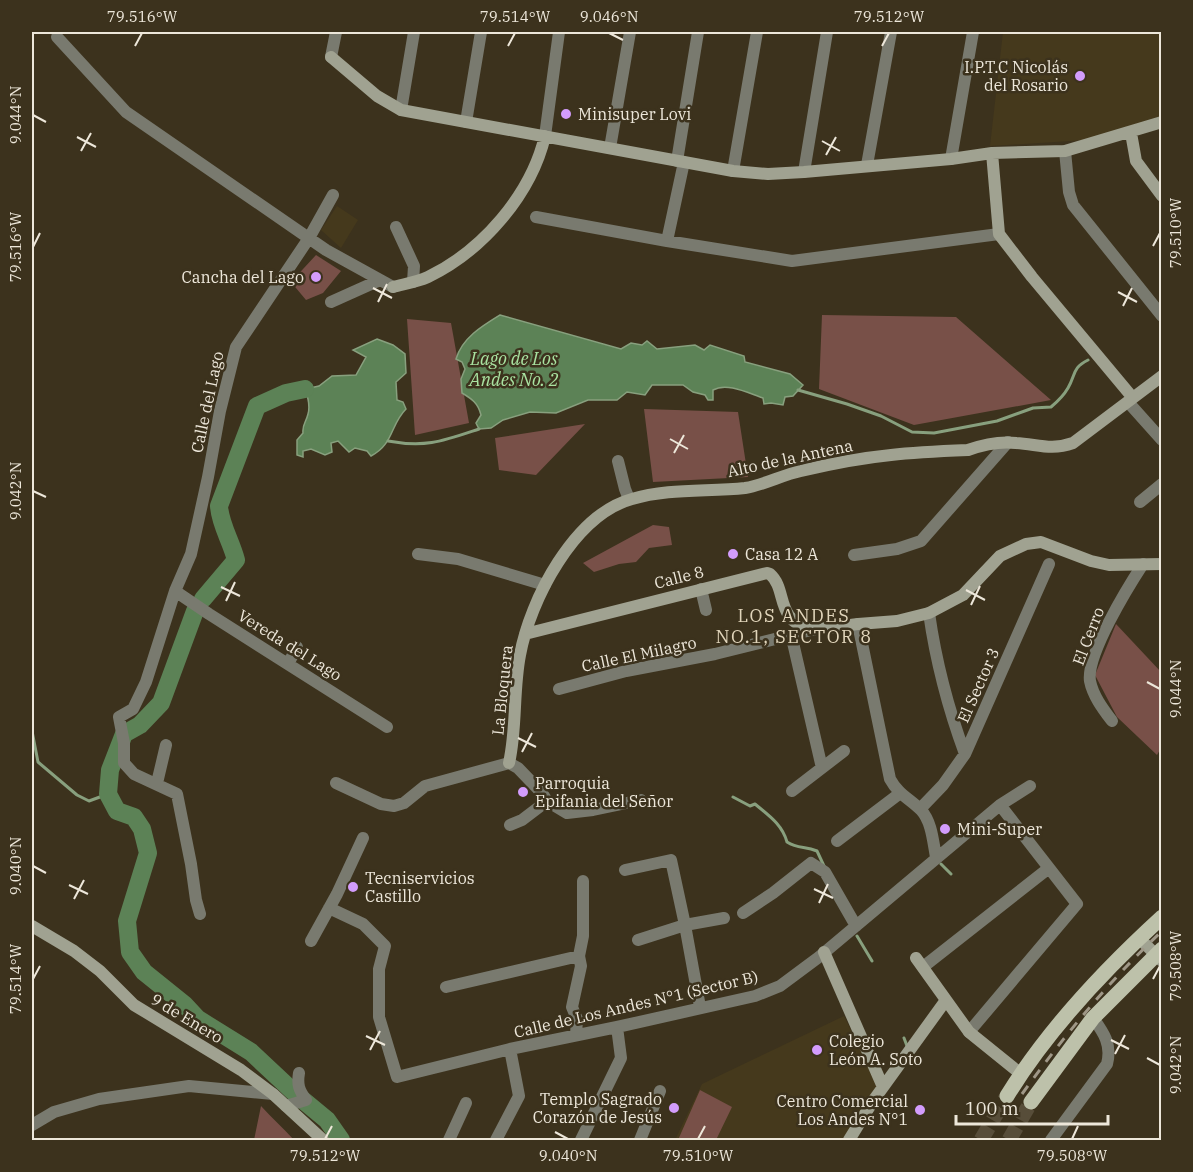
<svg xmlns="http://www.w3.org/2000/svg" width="1193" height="1172" viewBox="0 0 1193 1172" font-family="'IBM Plex Serif',serif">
<rect width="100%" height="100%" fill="#3c321d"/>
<path fill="#45391c" d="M1003,32H1161V120L1086,140L990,146Z
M337,206L358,220L341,248L321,230Z
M844,1016L879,1087L845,1140H675L702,1084Z"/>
<path fill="#785048" d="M316,255L341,271L323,293L306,300L291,282Z
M822,315L956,317L1051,400L914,425L819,389Z
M407,319L451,323L469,423L415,435Z
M644,409L738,412L748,477L653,482Z
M585,424L536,475L499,470L495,438Z
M653,525L669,527L672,545L649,548L636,562L619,564L594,572L583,563Z
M1116,624L1161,672V748L1157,755L1117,717L1095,675Z
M700,1090L732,1107L716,1140H678Z
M261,1106C272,1118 283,1128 294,1140H254Z"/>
<path fill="#5c8256" stroke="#88a07e" stroke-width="1.5" d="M500,315L621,349L631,343L642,345L647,341L657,349L695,345L704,350L710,345L744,356L745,362L790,374L803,385L793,396L785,397L783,405L771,403L764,404L763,398C748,393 727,382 713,390V400H708L705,395L693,392L683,385H652L645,395L627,392L617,400H588L556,413L530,412L503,420L491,428L479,429L476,423L481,415C478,403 472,399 462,393L461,379L465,369L462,362L456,359C462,338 482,326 500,315Z
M377,339L393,345L405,354L406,373L396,382L397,400L403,402L406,409C390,425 394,444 371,456L367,451L355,448L349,452L338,441L331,443L332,452L325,455L311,449L303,451V457L297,455V440L303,433C302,424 306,423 308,414C310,407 308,397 305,389L319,386L332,376L356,375L366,357L353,350Z"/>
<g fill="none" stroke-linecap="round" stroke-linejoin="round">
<path stroke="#88a07e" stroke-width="3" d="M798,390L847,404L881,416L912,432L934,433L997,421L1033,408L1051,407C1057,402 1064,395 1068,388C1076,374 1072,368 1088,360
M388,441C426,448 443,441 479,429
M32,731L38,762L77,795L89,801L108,794
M733,797L750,806L755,804C768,815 782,824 787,842C798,849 805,846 817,851L824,866
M941,864L951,874
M857,936L872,961
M904,1038L907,1046"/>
<path stroke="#5c8256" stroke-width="18" d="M203,599L236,560C231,541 220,524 219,506L257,406L286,393L305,389
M195,611L161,703L140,725L124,734L110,770L108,794L117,811L134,817L142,829L148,853L127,921L130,952L144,972L185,1005L198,1019L251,1052L298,1096L327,1120L341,1140"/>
<path stroke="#574d39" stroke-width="15" stroke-dasharray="15 8" stroke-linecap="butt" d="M981,1140L1007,1096
M1009,1140L1031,1102"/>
<path stroke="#797a6f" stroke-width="12" d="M57,37L126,112L326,250L393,287
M331,57L336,32
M401,110L414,32
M466,122L481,32
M545,136L559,32
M610,148L630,32
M1065,151L1069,192L1073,205L1162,316
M951,159L973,32
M677,161L698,32
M867,165L891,32
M733,171L757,32
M804,172L827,32
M536,217L667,241L792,261L999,234
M396,227L414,266L413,282
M667,241L684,162
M331,302L380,280
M1128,402L1162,440
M618,461L625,489L629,499
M1140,502L1162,484
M418,554L458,559L545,585
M854,555L897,549L921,541L1008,442
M701,589L706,610
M175,591L209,614L387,727
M929,613C936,662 948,708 965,754
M858,624L890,779C898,794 910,799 921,810C932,822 933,842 936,857
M791,634L822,768
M288,664L297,647
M559,689L626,671L715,654L811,630
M1112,721C1103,709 1093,696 1090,681C1086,655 1128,587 1143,564
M157,783L166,745
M336,783L381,804L394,806L404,803L425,786L509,763L518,768L542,793L547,801L567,813L593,810L641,800
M792,791L844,751
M920,809L943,785L965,754L1049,564
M510,825L522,820L547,801
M837,841L899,794
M625,870L671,860L685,925L700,1007
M329,908L363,924L385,946L379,969V1017L397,1077L510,1049L617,1027L755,996L780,986L819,957L1000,805L1030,786
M743,913L773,893L811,863L825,872L856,926
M200,914L196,900L191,864L177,794L134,774L124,763V743L119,717L133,709L146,682L175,591L191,554L208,477L220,411L236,347L309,238L333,195
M638,940L685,925L724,918
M311,941L337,894L363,838
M923,967L1049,868
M446,987L579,956
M969,1032L1077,904L1000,805
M576,1035L577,1019L572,1007L581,966L579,956L583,936V881
M286,1106L306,1100C299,1090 297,1085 299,1073
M32,1125L54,1112L99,1099L189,1086L273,1094
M449,1140L466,1103
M496,1140L519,1096L510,1049
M581,1140L621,1058L617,1027
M640,1140L660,1091
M1051,1140L1107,1064C1112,1045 1104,1033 1093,1018"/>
<path stroke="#a0a291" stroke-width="12" d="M331,57L377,96L401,110L733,171L768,174L804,172L951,159L992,153L1065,151L1162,122
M1131,133L1136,161L1162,196
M992,153L999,234L1032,277L1133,398
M393,287C404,284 417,282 428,277C482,251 531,195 545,136
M525,634L767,573L770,574C788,590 774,619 811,630L858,624L897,621L929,613L963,595L1000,556L1026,544L1041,542L1091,561L1109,565L1162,564
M509,763C517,728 513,691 520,655C530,600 574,515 632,499C668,488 708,492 745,488C764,485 782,475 801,471C830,464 861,458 891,455C916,452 942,451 968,450C982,445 1000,441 1016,443C1037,444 1051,451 1073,443L1162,376
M32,926L74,951L100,971L134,1005L241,1070L273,1094L323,1140
M1139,938L1162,961
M824,952L883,1087
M916,958L969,1032L1021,1074
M849,1140L873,1101L946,1000"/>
<path stroke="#bdc1aa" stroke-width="15" d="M1007,1096C1048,1029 1104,970 1162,917
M1031,1102L1093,1018L1162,949"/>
<path stroke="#9f9787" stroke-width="3" stroke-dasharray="10 10" stroke-linecap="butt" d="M1022,1094C1064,1036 1109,981 1162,931"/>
</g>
<path fill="none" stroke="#ede7da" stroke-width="2" d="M609,33L623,40M135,46L142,33M508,46L515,33M882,46L889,33M33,115L46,122M77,137L96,147M822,141L840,151M81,151L91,133M826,155L836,137M1153,246L1160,233M33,247L40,233M373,288L392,298M1118,292L1137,302M378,302L387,284M1123,306L1132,288M670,439L688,449M674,453L684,435M33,491L46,497M221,587L240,596M966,590L985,600M226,601L235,582M971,605L980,586M1147,682L1160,689M518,738L536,747M522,752L532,733M33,866L46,873M69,885L88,894M814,889L833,898M74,899L84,880M819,903L828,884M33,979L40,966M1153,979L1160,966M366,1036L385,1045M1111,1040L1129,1049M370,1050L380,1031M1115,1054L1125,1035M1147,1058L1160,1065M555,1132L568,1139M325,1139L332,1126M698,1139L705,1126M1072,1139L1078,1126"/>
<g fill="#d39cfc" stroke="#3c321d" stroke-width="2">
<circle cx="1080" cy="76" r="6"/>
<circle cx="566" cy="114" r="6"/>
<circle cx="316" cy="277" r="6"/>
<circle cx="733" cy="554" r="6"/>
<circle cx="523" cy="792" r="6"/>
<circle cx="945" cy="829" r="6"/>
<circle cx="353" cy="887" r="6"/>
<circle cx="817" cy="1050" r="6"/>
<circle cx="674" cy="1108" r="6"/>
<circle cx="920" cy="1110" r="6"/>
</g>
<g text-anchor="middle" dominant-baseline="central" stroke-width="5" stroke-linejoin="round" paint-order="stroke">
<g font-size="16" fill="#ede7da" stroke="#3c321d" text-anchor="start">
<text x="1068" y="67" text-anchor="end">I.P.T.C Nicolás<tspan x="1068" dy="18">del Rosario</tspan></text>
<text x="578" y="114">Minisuper Lovi</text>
<text x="304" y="277" text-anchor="end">Cancha del Lago</text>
<text x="745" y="554">Casa 12 A</text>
<text x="535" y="783">Parroquia<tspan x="535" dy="18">Epifania del Señor</tspan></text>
<text x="957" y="829">Mini-Super</text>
<text x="365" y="878">Tecniservicios<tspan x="365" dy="18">Castillo</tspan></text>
<text x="829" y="1041">Colegio<tspan x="829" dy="18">León A. Soto</tspan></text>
<text x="662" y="1099" text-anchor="end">Templo Sagrado<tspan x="662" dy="18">Corazón de Jesús</tspan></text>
<text x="908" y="1101" text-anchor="end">Centro Comercial<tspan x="908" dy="18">Los Andes N°1</tspan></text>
</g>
<g font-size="16" fill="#ede7da" stroke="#3c321d">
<text transform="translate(207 402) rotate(-78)">Calle del Lago</text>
<text transform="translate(790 458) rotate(-12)">Alto de la Antena</text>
<text transform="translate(679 577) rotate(-14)">Calle 8</text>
<text transform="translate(1088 636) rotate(-69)">El Cerro</text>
<text transform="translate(290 645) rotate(32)">Vereda del Lago</text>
<text transform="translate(639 654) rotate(-12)">Calle El Milagro</text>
<text transform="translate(978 685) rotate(-66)">El Sector 3</text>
<text transform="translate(502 690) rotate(-84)">La Bloquera</text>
<text transform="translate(636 1004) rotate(-13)">Calle de Los Andes N°1 (Sector B)</text>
<text transform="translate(187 1018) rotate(31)">9 de Enero</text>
</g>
<g font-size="18" font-style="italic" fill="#a9e3a1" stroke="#3c321d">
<text x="514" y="358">Lago de Los<tspan x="514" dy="21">Andes No. 2</tspan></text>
</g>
<g font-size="18" letter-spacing="1.5" fill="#e1d5bb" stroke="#3c321d">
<text x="794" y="615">LOS ANDES<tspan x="794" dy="21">NO.1, SECTOR 8</tspan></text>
</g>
</g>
<rect width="1193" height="1172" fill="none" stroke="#3c321d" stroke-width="66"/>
<path d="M956 1115v9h152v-9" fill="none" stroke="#ede7da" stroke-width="3"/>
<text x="965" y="1115" font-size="18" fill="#ede7da" stroke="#3c321d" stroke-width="4.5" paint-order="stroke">100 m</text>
<rect x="33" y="33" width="1127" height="1106" fill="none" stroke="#ede7da" stroke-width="2"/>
<g font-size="15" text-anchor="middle" fill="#ede7da">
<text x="142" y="22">79.516°W</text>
<text x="515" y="22">79.514°W</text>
<text x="609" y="22">9.046°N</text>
<text x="889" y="22">79.512°W</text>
<text transform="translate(16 115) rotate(-90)" y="5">9.044°N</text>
<text transform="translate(1176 233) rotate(-90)" y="5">79.510°W</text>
<text transform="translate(16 247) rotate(-90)" y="5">79.516°W</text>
<text transform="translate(16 491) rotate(-90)" y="5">9.042°N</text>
<text transform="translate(1176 689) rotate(-90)" y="5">9.044°N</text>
<text transform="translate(16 866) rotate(-90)" y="5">9.040°N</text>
<text transform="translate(1176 966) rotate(-90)" y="5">79.508°W</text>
<text transform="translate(16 979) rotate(-90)" y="5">79.514°W</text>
<text transform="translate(1176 1065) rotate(-90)" y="5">9.042°N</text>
<text x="325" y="1161">79.512°W</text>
<text x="568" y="1161">9.040°N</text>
<text x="698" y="1161">79.510°W</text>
<text x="1072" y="1161">79.508°W</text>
</g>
</svg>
